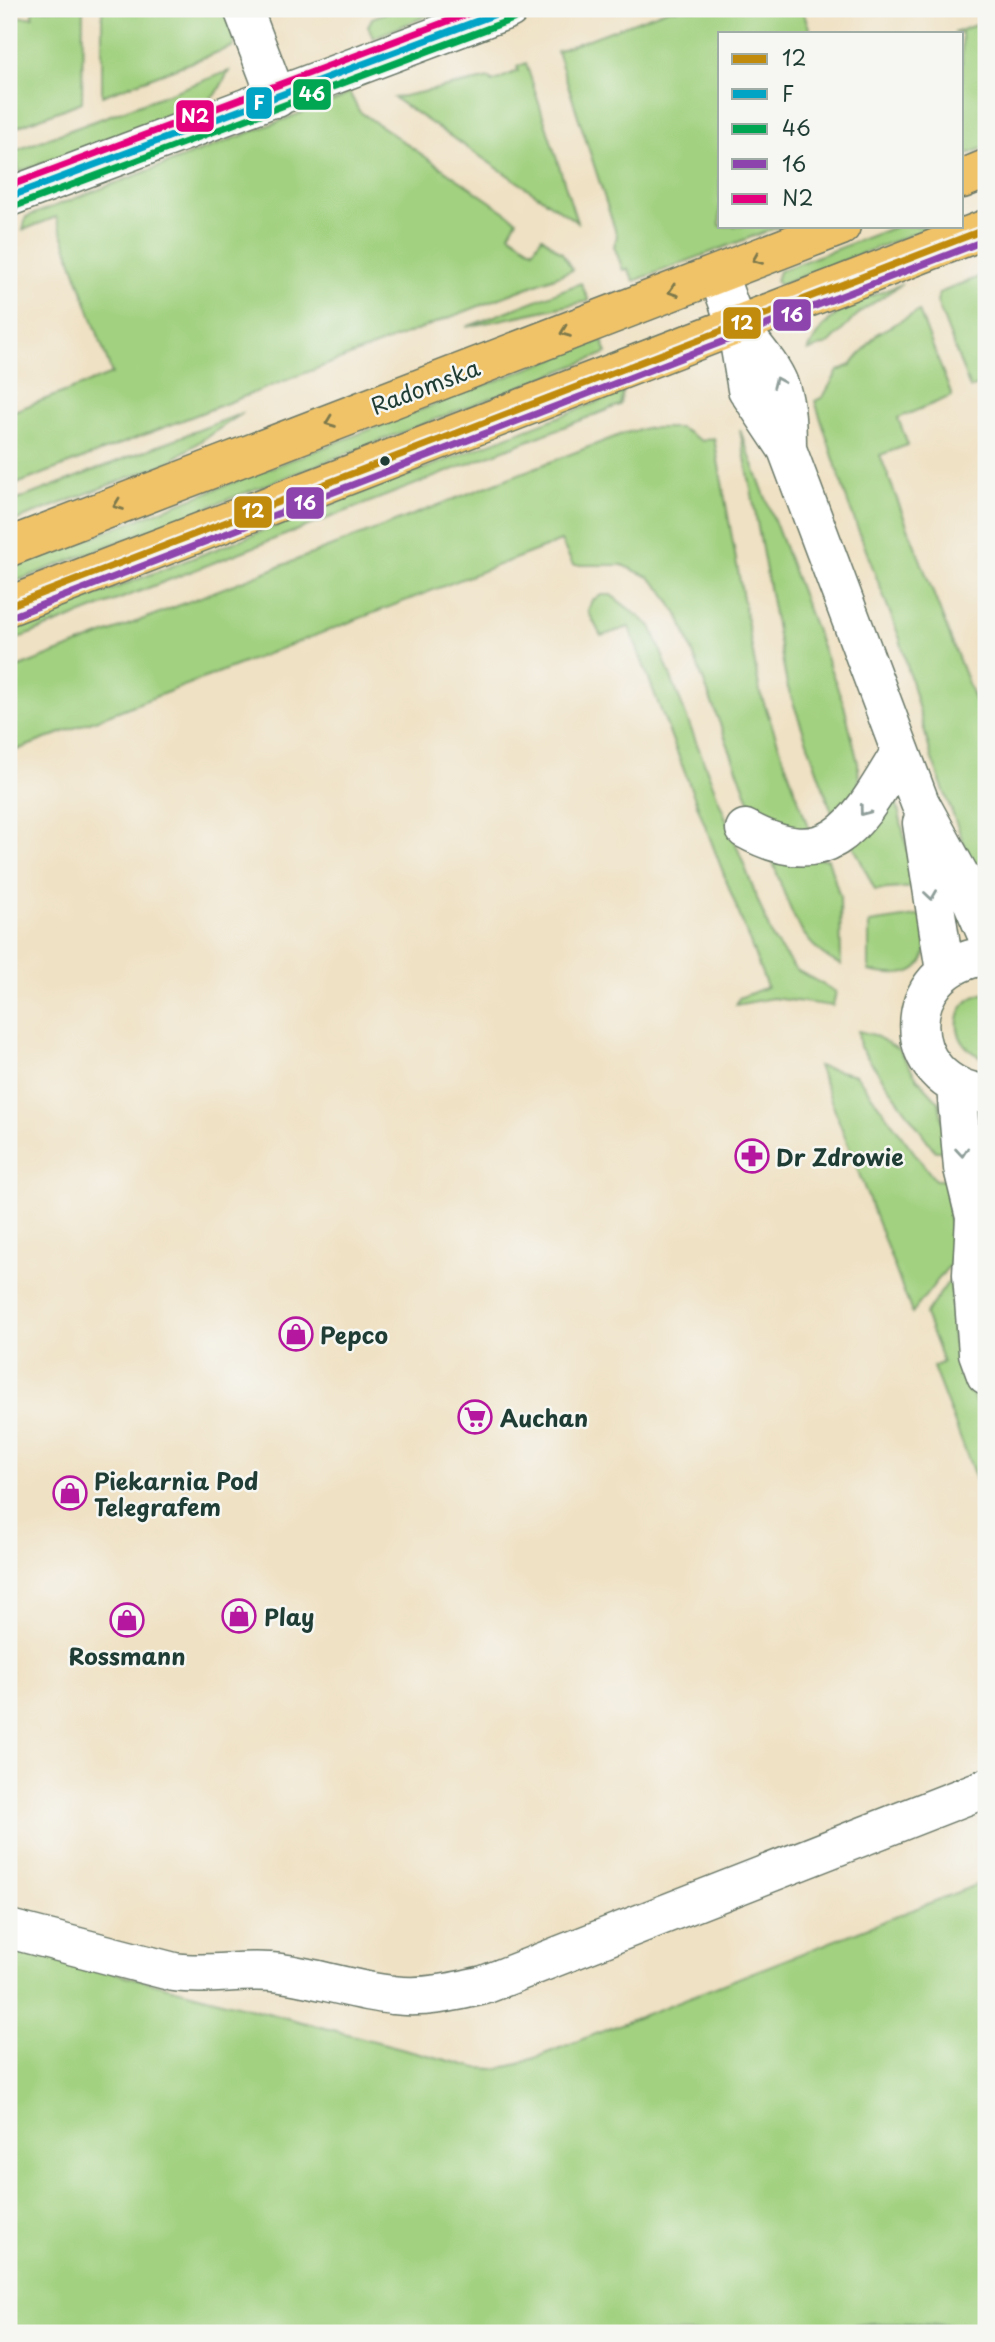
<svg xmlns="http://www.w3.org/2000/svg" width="995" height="2342" viewBox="0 0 995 2342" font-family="'Playpen Sans',sans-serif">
<rect width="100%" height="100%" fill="#f6f6f2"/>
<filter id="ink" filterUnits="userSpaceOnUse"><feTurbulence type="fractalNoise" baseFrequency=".0143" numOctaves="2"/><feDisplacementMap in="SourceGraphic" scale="14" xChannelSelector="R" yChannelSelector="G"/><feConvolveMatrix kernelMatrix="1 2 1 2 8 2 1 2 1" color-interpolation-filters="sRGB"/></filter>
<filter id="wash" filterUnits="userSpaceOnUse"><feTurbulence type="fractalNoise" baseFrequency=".00686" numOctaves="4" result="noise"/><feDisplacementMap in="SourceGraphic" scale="28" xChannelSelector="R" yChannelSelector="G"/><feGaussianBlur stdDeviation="1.57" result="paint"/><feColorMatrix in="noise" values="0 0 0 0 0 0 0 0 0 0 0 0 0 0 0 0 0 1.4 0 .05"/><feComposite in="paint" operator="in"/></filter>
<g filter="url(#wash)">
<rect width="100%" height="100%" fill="#efe1c3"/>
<path fill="#a2d180" stroke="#60875a" stroke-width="2" d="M33,9H83L82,102L9,130V17H33Z
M102,9H223L232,28L234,46L102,96Z
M395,9H444L373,38L368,26L372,18Z
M669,9H802L811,33H720V226H781L634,281L628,269L623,270L614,246L617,236L557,51Z
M986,21V147L962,156V33H954Z
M526,63L577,222L394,98L490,78L492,82L518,71L517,67Z
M229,71L217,93L207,101L19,172L14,151Z
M349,92L359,111L517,220L509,234L533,250L542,237L562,253L573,270L9,487V413L112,374L56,217L23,230L26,217L341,98Z
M897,226H933L780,285L776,281L779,271Z
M986,274V382L970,388L937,302L939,293Z
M581,283L589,301L466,327Z
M902,284L860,312L830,343L808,351C828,307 860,301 902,284Z
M919,311L952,396L898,418L908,445L880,455L986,730V859L972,865L932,759L900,639L848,503L815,401L823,397L838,371L851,365L878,333Z
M602,340L607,353L9,584V569Z
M623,392L620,405L9,642V629Z
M243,413L167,463L9,523V503Z
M646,428H680L702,441L714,438L760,692L810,832C788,832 763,820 750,803L680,619L663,591L649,577L622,565H573L561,541L9,753V671L625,433Z
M740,430L844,705L858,763L859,784L835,821L787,685Z
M602,595H611L651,626L773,939L795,969L836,992L833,1006L773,998L736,1005L739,998L767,987L629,627L601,636L588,611L592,600Z
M892,782L916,887L875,890L853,845Z
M771,857L828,859L840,897L841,965C796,945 787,899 771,857Z
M923,915C924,926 928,944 925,955C918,980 887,975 869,971V923Z
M986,993V1058H984C949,1047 948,1000 986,993Z
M858,1031L874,1035L899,1050L917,1078L939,1102L948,1151H935L860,1047Z
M818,1066L856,1075L935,1180H948L951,1263L912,1313Z
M951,1278L953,1339L986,1432V1505L933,1367L943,1362L925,1315Z
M986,1881V2333H9V1945L477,2068L496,2069L519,2064Z"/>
<path fill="#81b36e" stroke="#507851" stroke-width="2" d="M871,2323L986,2326V2333H803Z"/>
</g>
<g filter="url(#ink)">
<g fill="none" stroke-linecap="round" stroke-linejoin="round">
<defs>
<path id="minor" d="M243,9L277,98
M9,197L509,9
M718,275L736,324L747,389L787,449L920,803L965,885L986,933
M738,326C778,377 787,381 787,449
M922,823L945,971
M745,829C833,877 859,820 900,753
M986,956C897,967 897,1084 986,1094
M956,1087L963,1168L975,1217L972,1274L978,1353L986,1375
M9,1929L174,1972C210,1977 245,1968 281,1973C319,1978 355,1991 393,1995C424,1999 454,1992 484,1985L986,1788"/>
<path id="major" d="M962,179L986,169
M9,547L841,226
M9,606L986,229"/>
</defs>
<use href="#minor" stroke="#687666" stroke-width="41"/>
<use href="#major" stroke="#687666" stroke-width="41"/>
<use href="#minor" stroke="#fff" stroke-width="38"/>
<use href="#major" stroke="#f1c369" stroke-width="38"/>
<defs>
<path id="bus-1" d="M9,606L986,229"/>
<path id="bus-2" d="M9,197L509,9"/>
<path id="bus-3" d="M13,207L513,19"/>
<path id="bus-4" d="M13,616L986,240"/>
<path id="bus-5" d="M9,186L480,9"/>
</defs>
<use href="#bus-1" stroke="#f6f6f2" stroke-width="12"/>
<use href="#bus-2" stroke="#f6f6f2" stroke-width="12"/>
<use href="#bus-3" stroke="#f6f6f2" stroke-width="12"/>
<use href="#bus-4" stroke="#f6f6f2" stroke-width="12"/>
<use href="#bus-5" stroke="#f6f6f2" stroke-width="12"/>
<use href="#bus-1" stroke="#c18c0d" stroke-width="7"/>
<use href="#bus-2" stroke="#02a4c6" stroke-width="7"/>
<use href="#bus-3" stroke="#00a651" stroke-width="7"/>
<use href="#bus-4" stroke="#8e44ad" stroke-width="7"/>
<use href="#bus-5" stroke="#e5007d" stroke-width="7"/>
</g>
<defs><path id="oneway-chevron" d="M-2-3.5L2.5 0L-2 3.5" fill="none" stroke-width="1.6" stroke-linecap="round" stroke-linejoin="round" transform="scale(1.75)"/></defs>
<g stroke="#7d794c">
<use href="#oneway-chevron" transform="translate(757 259) rotate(158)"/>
<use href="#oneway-chevron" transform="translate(673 291) rotate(160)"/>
<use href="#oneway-chevron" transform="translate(565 332) rotate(159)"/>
<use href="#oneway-chevron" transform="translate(330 422) rotate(159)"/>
<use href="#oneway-chevron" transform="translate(118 505) rotate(159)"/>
</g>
<g stroke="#8f9e9a">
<use href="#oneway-chevron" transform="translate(778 382) rotate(-114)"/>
<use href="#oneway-chevron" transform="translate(864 811) rotate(127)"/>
<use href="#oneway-chevron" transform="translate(931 895) rotate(82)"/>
<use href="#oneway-chevron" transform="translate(962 1152) rotate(85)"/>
</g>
</g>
<defs>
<symbol id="pharmacy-ring" viewBox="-11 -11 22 22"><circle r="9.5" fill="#f6f6f2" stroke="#b5179e" stroke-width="1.5"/><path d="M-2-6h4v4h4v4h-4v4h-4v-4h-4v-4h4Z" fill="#b5179e"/></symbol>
<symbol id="shop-ring" viewBox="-11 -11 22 22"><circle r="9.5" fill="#f6f6f2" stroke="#b5179e" stroke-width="1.5"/><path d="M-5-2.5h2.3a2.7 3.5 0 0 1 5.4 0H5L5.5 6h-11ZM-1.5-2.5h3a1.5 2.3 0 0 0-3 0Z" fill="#b5179e"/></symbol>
<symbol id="supermarket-ring" viewBox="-11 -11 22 22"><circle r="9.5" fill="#f6f6f2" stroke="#b5179e" stroke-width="1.5"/><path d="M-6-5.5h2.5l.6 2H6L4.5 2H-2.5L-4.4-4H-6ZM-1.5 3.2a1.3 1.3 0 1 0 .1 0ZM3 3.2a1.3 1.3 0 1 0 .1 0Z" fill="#b5179e"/></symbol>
</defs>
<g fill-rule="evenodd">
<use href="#pharmacy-ring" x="733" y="1137" width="38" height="38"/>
<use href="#shop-ring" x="277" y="1315" width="38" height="38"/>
<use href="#supermarket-ring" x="456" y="1398" width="38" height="38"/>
<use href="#shop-ring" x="51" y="1474" width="38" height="38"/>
<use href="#shop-ring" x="220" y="1597" width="38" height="38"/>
<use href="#shop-ring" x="108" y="1601" width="38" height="38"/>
</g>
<circle fill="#1f3d34" stroke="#f6f6f2" stroke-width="2.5" cx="385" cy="461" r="6"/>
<g text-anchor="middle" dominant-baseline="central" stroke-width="5" stroke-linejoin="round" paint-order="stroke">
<g font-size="23" fill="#1f3d34" stroke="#f6f6f2">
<text transform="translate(425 386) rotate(-21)">Radomska</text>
</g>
<g font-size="23" font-weight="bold" fill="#1f3d34" stroke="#f6f6f2" text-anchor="start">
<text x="776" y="1156">Dr Zdrowie</text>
<text x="320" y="1334">Pepco</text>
<text x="500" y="1417">Auchan</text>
<text x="94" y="1480">Piekarnia Pod<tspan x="94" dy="26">Telegrafem</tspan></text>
<text x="264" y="1616">Play</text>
<text x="127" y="1655" text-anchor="middle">Rossmann</text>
</g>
</g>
<g stroke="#f6f6f2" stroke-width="2.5">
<rect x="292" y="78" width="40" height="33" rx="7" fill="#00a651"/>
<rect x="245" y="86" width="28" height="34" rx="7" fill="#02a4c6"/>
<rect x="175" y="99" width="40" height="34" rx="7" fill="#e5007d"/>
<rect x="772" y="298" width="40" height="34" rx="7" fill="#8e44ad"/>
<rect x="722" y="306" width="40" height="34" rx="7" fill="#c18c0d"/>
<rect x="285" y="486" width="40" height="34" rx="7" fill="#8e44ad"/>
<rect x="233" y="495" width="40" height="34" rx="7" fill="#c18c0d"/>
</g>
<g font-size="19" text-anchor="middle" font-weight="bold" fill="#fff">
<text x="312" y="101">46</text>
<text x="259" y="110">F</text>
<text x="195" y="123">N2</text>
<text x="792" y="322">16</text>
<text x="742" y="330">12</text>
<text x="305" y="510">16</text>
<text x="253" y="518">12</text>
</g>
<rect width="995" height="2342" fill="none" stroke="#f6f6f2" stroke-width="35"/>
<rect x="718" y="32" width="245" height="196" fill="#f6f6f2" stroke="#a0aca6" stroke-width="2"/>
<rect x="732" y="54" width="35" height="10" fill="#c18c0d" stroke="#a0aca6" stroke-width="2"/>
<text x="782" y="66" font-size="21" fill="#1f3d34">12</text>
<rect x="732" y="89" width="35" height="10" fill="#02a4c6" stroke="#a0aca6" stroke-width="2"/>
<text x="782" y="102" font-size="21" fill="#1f3d34">F</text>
<rect x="732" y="124" width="35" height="10" fill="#00a651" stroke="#a0aca6" stroke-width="2"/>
<text x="782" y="136" font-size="21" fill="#1f3d34">46</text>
<rect x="732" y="159" width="35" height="10" fill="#8e44ad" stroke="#a0aca6" stroke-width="2"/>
<text x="782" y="172" font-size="21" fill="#1f3d34">16</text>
<rect x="732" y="194" width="35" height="10" fill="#e5007d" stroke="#a0aca6" stroke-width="2"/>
<text x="782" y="206" font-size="21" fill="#1f3d34">N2</text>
</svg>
